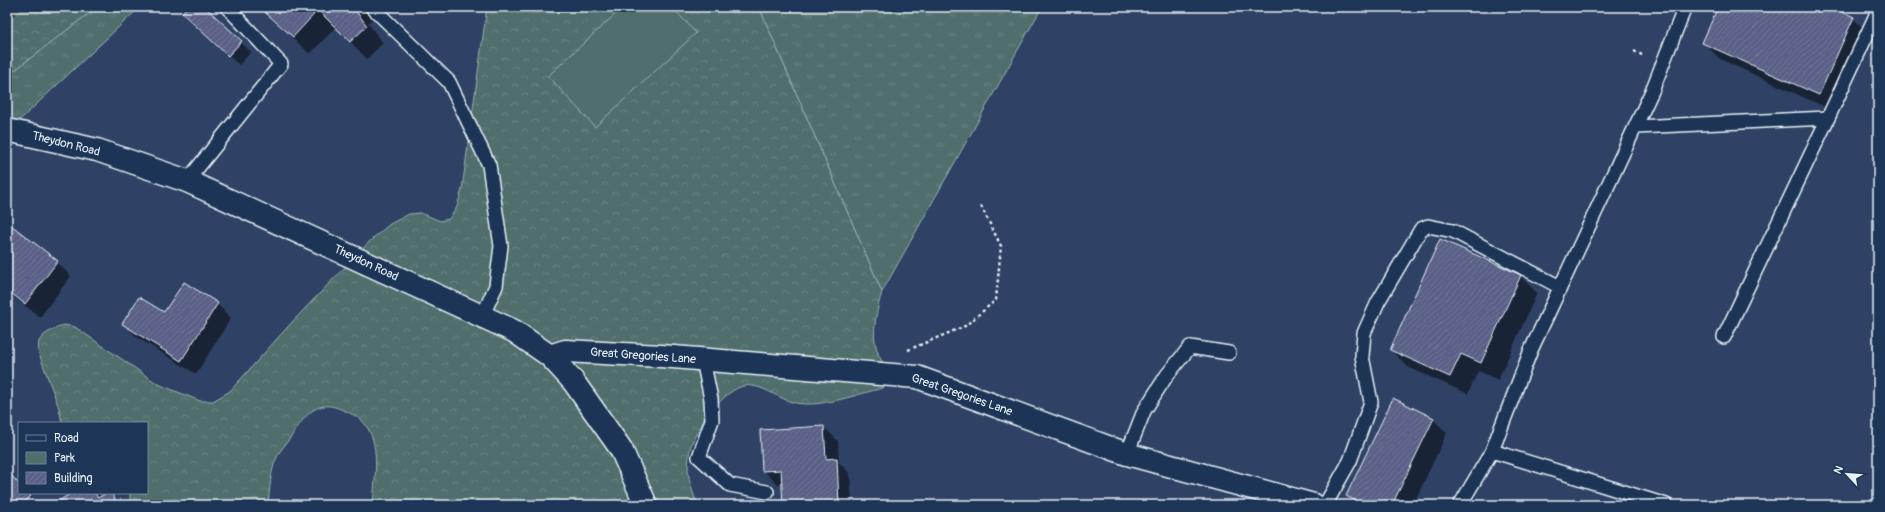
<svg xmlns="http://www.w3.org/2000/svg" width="1885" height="512" viewBox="0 0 1885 512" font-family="Pangolin,sans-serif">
<defs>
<pattern id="grass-tufts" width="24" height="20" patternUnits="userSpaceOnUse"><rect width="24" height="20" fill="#506e6c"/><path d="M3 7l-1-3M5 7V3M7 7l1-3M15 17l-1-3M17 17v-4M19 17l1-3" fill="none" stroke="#698382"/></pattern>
<pattern id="forest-crowns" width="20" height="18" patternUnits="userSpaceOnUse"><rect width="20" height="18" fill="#506e6c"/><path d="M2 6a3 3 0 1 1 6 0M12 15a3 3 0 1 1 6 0" fill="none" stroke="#698382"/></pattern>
<pattern id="building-hatch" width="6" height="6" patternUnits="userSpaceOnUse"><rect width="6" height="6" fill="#5a6086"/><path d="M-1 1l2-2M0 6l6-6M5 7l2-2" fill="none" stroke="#727798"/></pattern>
</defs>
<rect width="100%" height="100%" fill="#2f4265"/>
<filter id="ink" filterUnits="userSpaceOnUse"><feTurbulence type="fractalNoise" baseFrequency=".025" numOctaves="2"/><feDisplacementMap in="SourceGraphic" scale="8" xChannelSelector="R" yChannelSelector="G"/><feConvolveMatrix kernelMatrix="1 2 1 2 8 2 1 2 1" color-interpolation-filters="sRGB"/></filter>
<g filter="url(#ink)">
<path fill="url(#grass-tufts)" stroke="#9cb0b2" d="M97,7H140L7,132V76Z
M759,7H1042L882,292Z"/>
<path fill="url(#forest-crowns)" stroke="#9cb0b2" d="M7,7H97L7,76Z
M487,7H759L882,292C877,309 871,333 877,350C880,362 890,369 891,381L883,388C857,394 822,408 796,403C779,400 762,383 744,386C724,389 695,429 690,449C689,455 688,463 688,470C689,482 693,494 698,505H373C374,481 381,448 367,427C362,418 352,414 343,410C316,397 304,417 291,437C286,444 280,450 277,457C270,472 270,489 268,505H130V493H147V423H62L59,408L38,351L39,341L44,335L57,327L64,325L75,327L158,384L200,401H213L230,391L294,320L372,239L390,224L409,214L421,213L440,221L449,219L457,207L462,189Z"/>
<path fill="#506e6c" stroke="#9cb0b2" d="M623,7H672L696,33L595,127L548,76Z"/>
<path fill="#0007" d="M7,7H24L7,21Z
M188,7H203L251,52L239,65L193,23Z
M259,7H386L368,23L383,43L367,59L336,27L310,54Z
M1719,7H1829L1853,18L1870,35L1836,112L1720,59L1703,42Z
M7,223L57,262L71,276L40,317L7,292Z
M1520,276L1537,293L1498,380L1478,371L1468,394L1408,367L1391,350Z
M217,304L231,318L196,374L138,338L123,324L164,314Z
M1433,419L1447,433L1413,505H1357L1348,496Z
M824,427L838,441L839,462L850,474L852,505H784L783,484L778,485L763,470Z
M7,477L19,484V493H27L38,505H7Z
M72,493H97L101,498L110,493L122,505H55Z"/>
<path fill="url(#building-hatch)" stroke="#e8f1f8" d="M187,7H205L242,41L228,56L182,13Z
M259,7H353L367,26L350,42L318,10L293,37Z
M1718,7H1831L1854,17L1819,95L1702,43Z
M7,222L58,261L25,304L7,290Z
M1440,239L1521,275L1481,363L1461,354L1450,377L1390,350Z
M184,282L218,303L181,361L122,324L139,297L164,312Z
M1393,398L1434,418L1392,505H1364L1346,496Z
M824,426L826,459L837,458L839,505H783L781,470L762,471L760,430Z
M10,474L19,484V493H28L31,496L21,505H7V476Z
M71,493H95L98,498L106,493H111L119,505H53Z"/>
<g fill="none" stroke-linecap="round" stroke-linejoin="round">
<defs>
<path id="service" d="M372,7L449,82L489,165L501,246L496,286L482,317
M1636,127L1828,118L1878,11
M187,181L281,64L227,7
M1724,337L1828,118
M703,360L711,399L712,420L699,457L730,485L767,492
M1492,451L1666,505
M1127,454L1144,411L1167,375L1190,347L1229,353
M1325,505L1350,461L1371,402L1362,356L1364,333L1378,302L1421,229L1428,226L1453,231L1560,287
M1460,505L1492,451L1531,350L1652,91L1685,7"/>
<path id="minor" d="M550,356L565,351L661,356L917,377L1127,454L1314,505"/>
<path id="tertiary" d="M7,130L97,150L187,181L514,331L550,356L573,381L621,449L646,505"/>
</defs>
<use href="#service" stroke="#e8f1f8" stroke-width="16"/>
<use href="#minor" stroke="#e8f1f8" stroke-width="25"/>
<use href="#tertiary" stroke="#e8f1f8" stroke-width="25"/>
<path stroke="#e8f1f8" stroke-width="2.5" stroke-dasharray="3 3" stroke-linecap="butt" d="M1634,51L1644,56
M908,350L965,326L996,300L1001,246L980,204"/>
<use href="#service" stroke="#1d3557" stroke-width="13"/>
<use href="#minor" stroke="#1d3557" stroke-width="22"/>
<use href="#tertiary" stroke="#1d3557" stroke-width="22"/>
</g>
</g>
<g text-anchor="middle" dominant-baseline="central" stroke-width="3.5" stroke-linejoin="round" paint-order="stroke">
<g font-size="12" fill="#e8f1f8" stroke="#1d3557">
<text transform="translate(66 144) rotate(14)">Theydon Road</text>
<text transform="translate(366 263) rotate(25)">Theydon Road</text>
<text transform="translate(643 356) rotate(4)">Great Gregories Lane</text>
<text transform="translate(962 395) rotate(19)">Great Gregories Lane</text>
</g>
</g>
<rect width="1885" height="512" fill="none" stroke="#1d3557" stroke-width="24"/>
<rect x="12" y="12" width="1861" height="488" fill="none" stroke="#e8f1f8" stroke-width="1.5" filter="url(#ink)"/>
<rect x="18" y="422" width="130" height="72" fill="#1d3557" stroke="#6e8097"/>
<rect x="26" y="435" width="20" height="6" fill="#1d3557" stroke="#6e8097"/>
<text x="54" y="442" font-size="12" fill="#e8f1f8">Road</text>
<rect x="26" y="452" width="20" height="12" fill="#506e6c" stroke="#6e8097"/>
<text x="54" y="462" font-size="12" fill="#e8f1f8">Park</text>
<rect x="26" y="472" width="20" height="12" fill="url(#building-hatch)" stroke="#6e8097"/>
<text x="54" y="482" font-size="12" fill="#e8f1f8">Building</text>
<g transform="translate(1847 474) rotate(296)" stroke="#1d3557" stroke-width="3" paint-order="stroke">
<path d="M0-3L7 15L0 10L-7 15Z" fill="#e8f1f8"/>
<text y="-6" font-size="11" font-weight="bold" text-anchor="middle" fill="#e8f1f8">N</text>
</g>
</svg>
